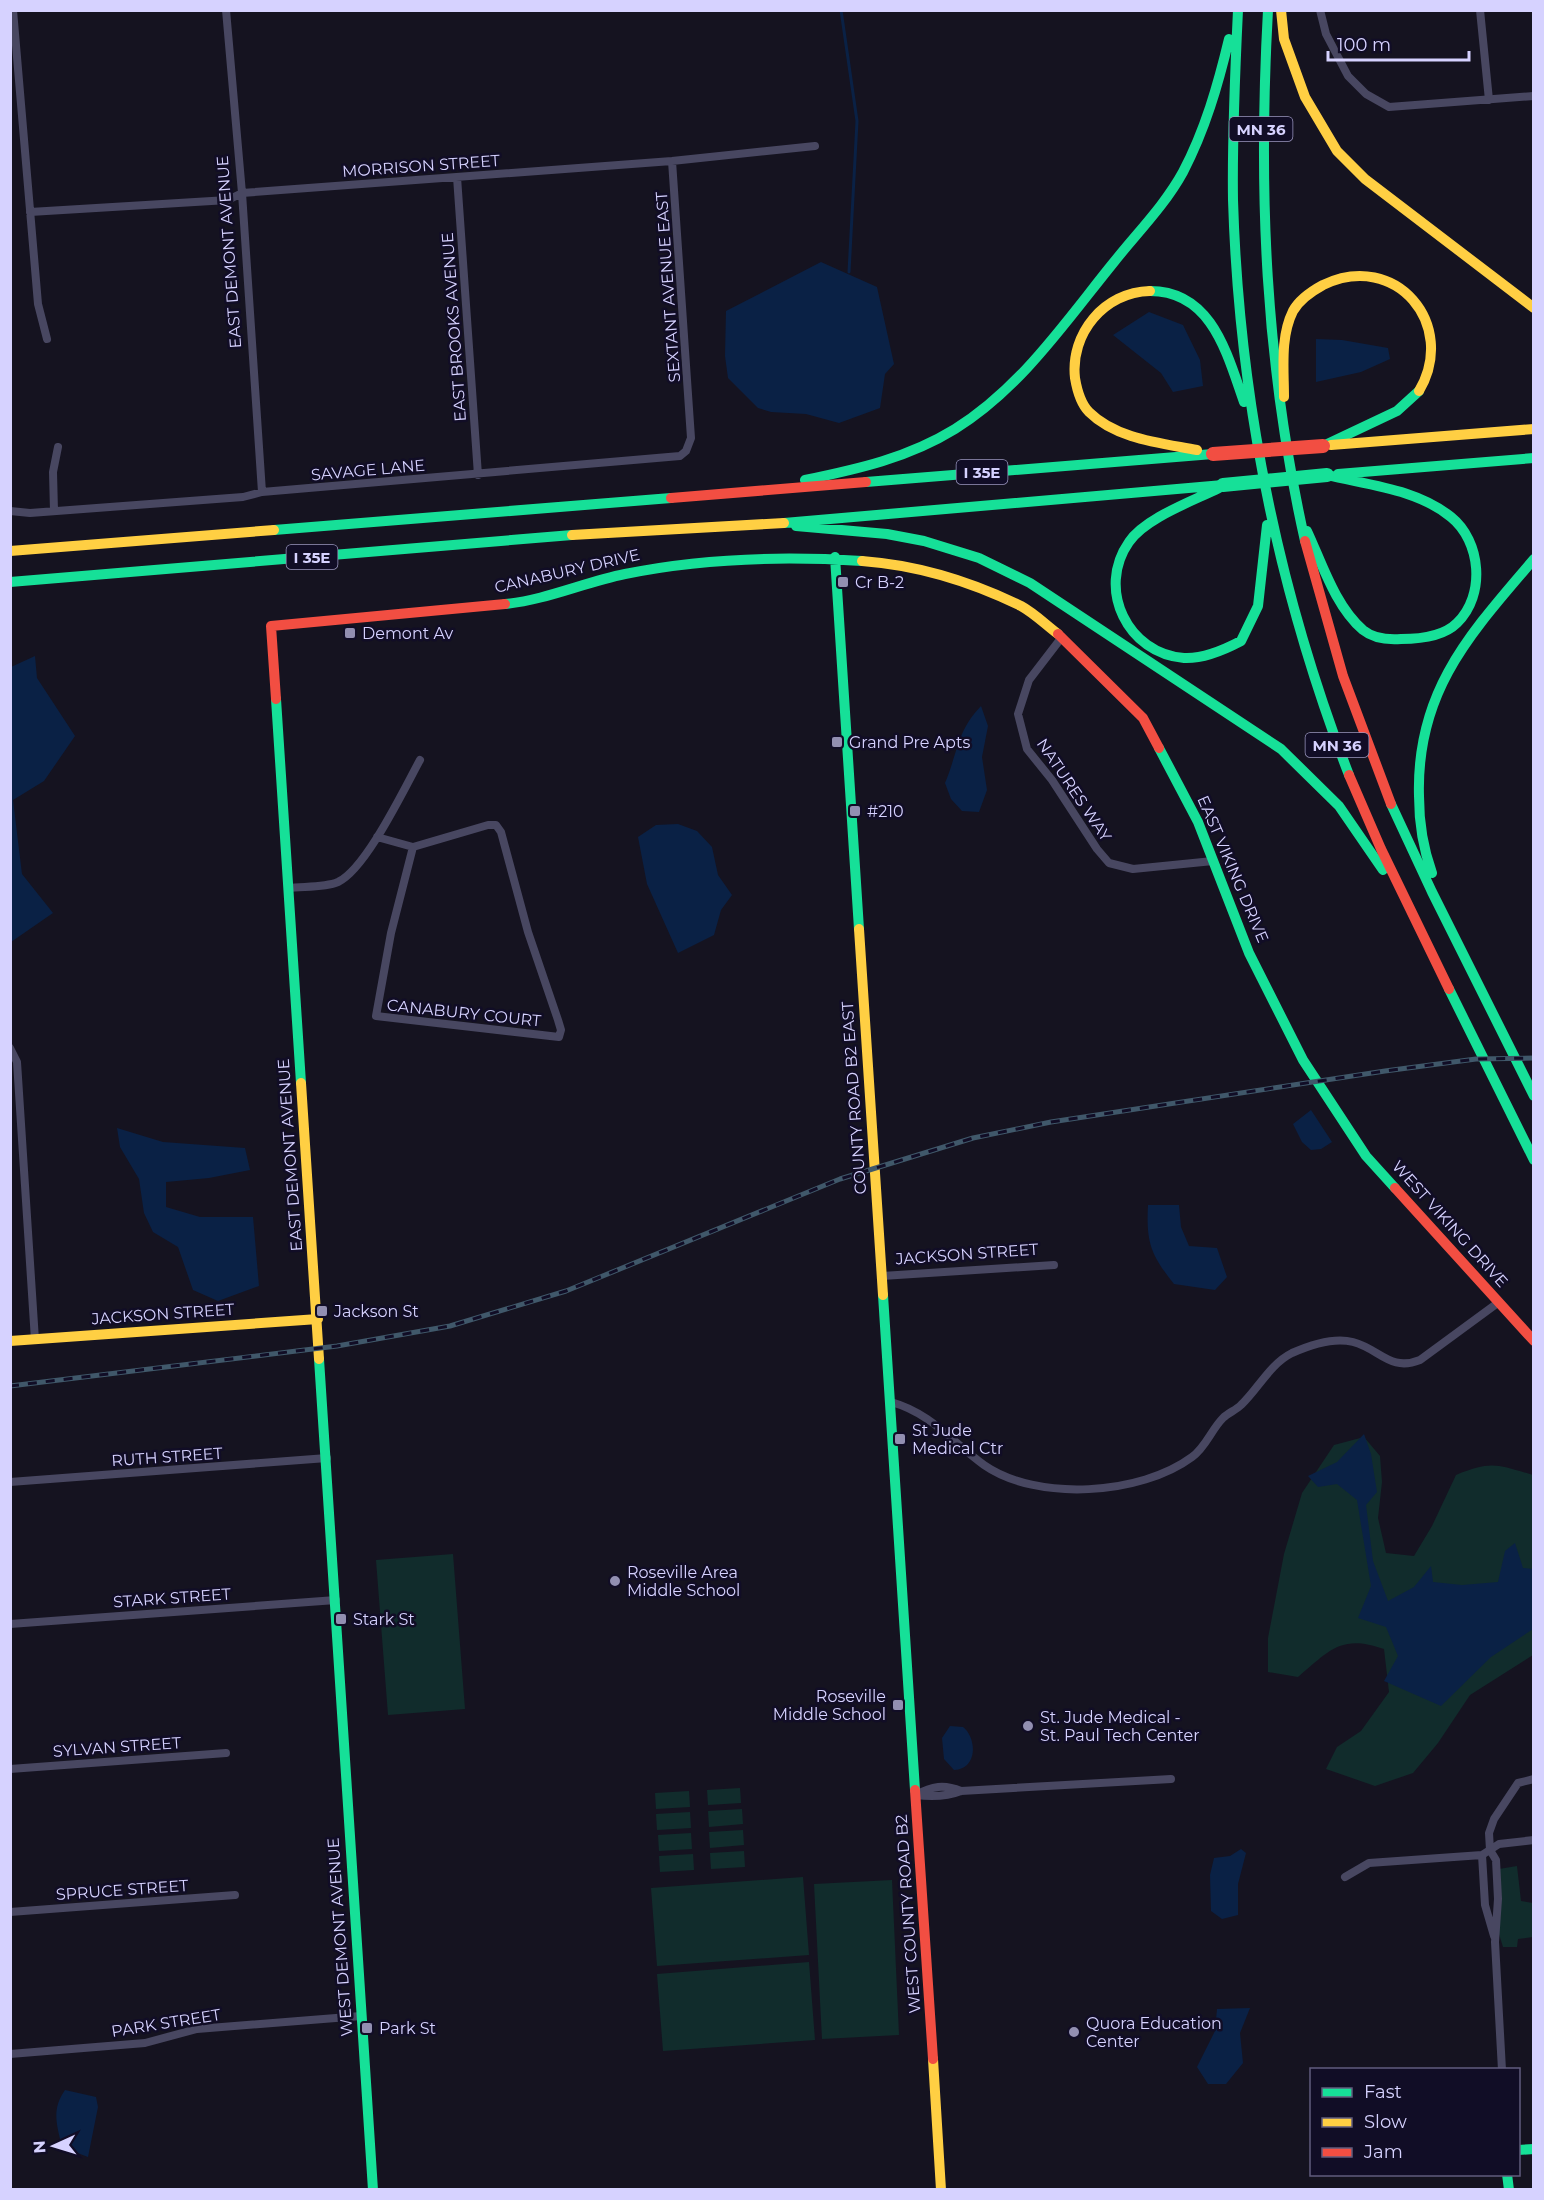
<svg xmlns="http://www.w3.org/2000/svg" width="1544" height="2200" viewBox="0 0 1544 2200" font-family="Montserrat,sans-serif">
<rect width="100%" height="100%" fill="#151320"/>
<path fill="#112c2c" d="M1364,1437L1380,1456L1382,1482L1378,1518L1386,1553L1414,1556L1432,1526L1456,1475C1492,1460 1498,1465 1533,1475V1655L1470,1695L1438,1743L1413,1773L1375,1786L1326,1769L1337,1747L1361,1731L1389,1692L1384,1649C1341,1634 1330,1650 1298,1677L1268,1672V1638L1284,1554L1302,1493L1334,1445Z
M453,1554L465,1709L388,1715L376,1560Z
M740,1788L741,1803L708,1805L707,1790Z
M689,1791L690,1807L656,1809L655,1793Z
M742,1809L743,1824L709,1827L708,1811Z
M690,1812L691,1828L657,1830L656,1814Z
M743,1830L744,1845L710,1848L709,1832Z
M691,1833L692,1849L659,1851L658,1835Z
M744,1851L745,1867L711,1869L710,1853Z
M693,1854L694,1870L660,1872L659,1856Z
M1517,1866L1521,1901L1533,1903V1937L1518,1939L1517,1947H1503L1499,1934V1869Z
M803,1877L809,1955L657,1966L651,1888Z
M892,1880L899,2035L822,2039L814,1884Z
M809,1962L815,2040L663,2051L657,1974Z"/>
<path fill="#0a2145" d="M821,262L877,287L894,364L885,374L880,408L839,423L806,414L771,412L758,408L728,378L725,356L726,311Z
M1149,312L1183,325L1200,360L1203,386L1173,392L1161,373L1113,335Z
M1316,339L1342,340L1388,348L1390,359L1361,372L1316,382Z
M35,656L37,678L75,736L44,781L13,800L22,874L53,913L11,942V667Z
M981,706L988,726L982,757L987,790L979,812L962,811L951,799L945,783C958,752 957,731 981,706Z
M678,824L697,831L712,847L718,875L732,895L721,910L714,935L678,953L647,884L638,837L656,825Z
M1311,1110L1332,1142L1321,1149L1311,1150L1302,1142L1293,1124Z
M117,1128L163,1142L245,1148L250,1170L209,1178L166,1182V1207L200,1217H253L259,1286L218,1301L193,1290L178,1247L153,1232L144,1213L139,1179L120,1147Z
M1148,1205H1179L1181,1227L1189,1246L1217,1248L1227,1277L1215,1290L1174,1284C1151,1255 1146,1243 1148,1205Z
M1364,1434L1371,1454L1377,1492L1366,1505L1373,1561L1388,1601L1414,1587L1431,1566L1433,1582L1462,1585L1498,1582L1505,1551L1515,1543L1523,1568L1533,1569V1629L1491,1657L1441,1706L1384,1681L1398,1656L1386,1627L1358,1618L1371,1586L1357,1500L1337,1484L1318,1487L1308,1476L1337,1462Z
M950,1726L963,1727C977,1738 978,1769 954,1770L944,1759L942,1738Z
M1241,1849L1246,1853L1238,1884V1915L1222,1919L1211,1911L1210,1875L1214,1858L1230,1856Z
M1250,2008L1240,2033L1243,2063L1226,2084H1208L1197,2067L1215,2031L1217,2009Z
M65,2090L96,2097L98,2107L88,2157L62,2147C57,2125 51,2110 65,2090Z"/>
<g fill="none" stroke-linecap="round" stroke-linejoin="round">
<path stroke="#0a2145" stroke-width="3" d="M841,10L857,121L849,272"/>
<path stroke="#484761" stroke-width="8" d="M13,10L38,304L47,339
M226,10L242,193L262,492
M1320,10L1326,34L1348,76L1366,94L1389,107L1534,96
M1480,10L1489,100
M457,177L478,475
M30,212L228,200L242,193L672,161L815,146
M10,511L30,513L243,497L262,492L680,456L686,451L691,438L672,161
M54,511L53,472L58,447
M1062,637L1029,680L1018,714L1027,749L1052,780L1097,849L1109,863L1133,869L1213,861
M488,825H496L501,832L528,932L558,1020L561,1030L559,1037L376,1016L391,933L413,847Z
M377,837L413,847
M288,888C303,886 324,888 338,882C366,869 404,789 420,760
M10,1048L17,1062L35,1340
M882,1276L1054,1265
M891,1402C931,1413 952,1442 984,1465C1037,1502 1141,1495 1192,1457C1206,1447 1211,1430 1223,1418C1228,1413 1236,1410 1241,1405C1258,1389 1270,1364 1292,1353C1310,1345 1334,1337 1353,1342C1380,1349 1390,1372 1420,1360L1499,1302
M10,1482L327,1458
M10,1624L336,1600
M10,1769L226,1753
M916,1795C932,1797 946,1797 961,1791L1171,1779
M916,1795C932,1786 944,1784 961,1791
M1482,1855L1485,1905L1494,1936
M1345,1877L1369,1863L1482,1855L1499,1844L1534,1840
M10,1912L235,1895
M10,2054L145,2043L197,2029L361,2016
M1502,2070L1495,1942L1498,1899L1496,1860L1490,1850L1489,1833L1494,1819L1518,1783L1534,1779"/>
<path stroke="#16e098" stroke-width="10" d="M1238,10C1235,73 1232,137 1233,200C1239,397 1278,591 1349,775
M1268,10C1258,191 1265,363 1305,541
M1150,291C1212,291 1227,354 1244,402
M1323,446L1397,411L1419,391
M1338,474L1534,458
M805,480C858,469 908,458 955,429C1021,388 1066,321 1114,262C1137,233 1165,205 1183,172C1205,130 1218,85 1229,39
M866,482L1213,454
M1219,488C1193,501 1145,518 1129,542C1096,589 1128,654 1184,658C1204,659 1224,650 1241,641L1258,606L1267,525
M784,523L1223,485
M796,526L887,534L924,541L979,558L1030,583L1281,749L1339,806L1383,870
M274,530L671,498
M1307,531C1322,563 1335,606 1363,630C1374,639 1387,640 1401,639C1419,639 1444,636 1457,623C1486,595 1481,541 1451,517C1417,489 1368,485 1327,475
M835,557L859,929
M10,582L572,535
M505,604C546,600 585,582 625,574C703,558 784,556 862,561
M276,699L301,1083
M1159,748L1198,822L1249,953L1303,1060L1366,1156L1395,1188
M1391,804L1432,892L1534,1096
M1432,873C1423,848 1419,822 1419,796C1416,691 1470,634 1534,559
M1449,989L1534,1160
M883,1295L915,1790
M319,1359L373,2190
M1518,2150L1534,2149
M1507,2174L1509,2190"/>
<path stroke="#ffcf43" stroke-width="10" d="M1281,10L1284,39L1305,97L1337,151L1365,179L1534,308
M1150,291C1104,292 1070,334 1075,378C1077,390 1081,404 1089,412C1116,439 1161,443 1197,450
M1284,397C1284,369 1280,337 1293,311C1299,300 1312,291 1323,285C1396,250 1458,325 1419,391
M1331,445L1534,429
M572,535L784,523
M10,551L274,530
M862,561C916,565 972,582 1021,606C1034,613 1046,625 1058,634
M859,929L883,1295
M301,1083L319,1359
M10,1341L318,1319
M933,2059L941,2190"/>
<path stroke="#f24e42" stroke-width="10" d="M671,498L866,482
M1305,541L1343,676L1391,804
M1058,634L1143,718L1159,748
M276,699L271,626L505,604
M1349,775L1381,849L1449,989
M1395,1188L1534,1341
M915,1790L933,2059"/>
<defs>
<path id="rail" d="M10,1386L337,1346L450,1326L566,1291L840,1179L973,1138L1051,1122L1385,1071L1476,1059L1534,1058"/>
</defs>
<use href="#rail" stroke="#40586a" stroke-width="5"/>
<use href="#rail" stroke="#110d26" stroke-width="3" stroke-dasharray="9" stroke-linecap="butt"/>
<path stroke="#16e098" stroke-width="14" d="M1223,485L1327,475"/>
<path stroke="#f24e42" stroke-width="14" d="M1213,454L1323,446"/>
</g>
<g fill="#928fb1" stroke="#110d26" stroke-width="2">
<rect x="837" y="576" width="12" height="12" rx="3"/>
<rect x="344" y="627" width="12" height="12" rx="3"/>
<rect x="831" y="736" width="12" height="12" rx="3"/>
<rect x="849" y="805" width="12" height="12" rx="3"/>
<rect x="316" y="1305" width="12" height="12" rx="3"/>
<rect x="894" y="1433" width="12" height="12" rx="3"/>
<circle cx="615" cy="1581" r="6"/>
<rect x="335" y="1613" width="12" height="12" rx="3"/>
<rect x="892" y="1699" width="12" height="12" rx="3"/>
<circle cx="1028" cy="1726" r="6"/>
<rect x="361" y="2022" width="12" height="12" rx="3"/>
<circle cx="1074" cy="2032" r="6"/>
</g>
<g text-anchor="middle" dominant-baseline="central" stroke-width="5" stroke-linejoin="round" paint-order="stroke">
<g fill="#110d26" stroke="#9b97be" stroke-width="1.5">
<rect x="1229.5" y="117" width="63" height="24" rx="4.5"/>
<rect x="956.5" y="460" width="51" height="24" rx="4.5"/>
<rect x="286.5" y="545" width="51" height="24" rx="4.5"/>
<rect x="1305.5" y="733" width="63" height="24" rx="4.5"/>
</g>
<g font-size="15" font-weight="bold" fill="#d6d2ff">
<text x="1261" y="129">MN 36</text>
<text x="982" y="472">I 35E</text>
<text x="312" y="557">I 35E</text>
<text x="1337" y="745">MN 36</text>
</g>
<g font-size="16" fill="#d6d2ff" stroke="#110d26">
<text transform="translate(421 166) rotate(-4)">MORRISON STREET</text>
<text transform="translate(229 252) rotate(-94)">EAST DEMONT AVENUE</text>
<text transform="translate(668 287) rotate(-94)">SEXTANT AVENUE EAST</text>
<text transform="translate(454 327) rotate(-94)">EAST BROOKS AVENUE</text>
<text transform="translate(368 470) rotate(-5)">SAVAGE LANE</text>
<text transform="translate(567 571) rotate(-13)">CANABURY DRIVE</text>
<text transform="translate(1074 790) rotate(56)">NATURES WAY</text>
<text transform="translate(1233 869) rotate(67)">EAST VIKING DRIVE</text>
<text transform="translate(464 1013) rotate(6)">CANABURY COURT</text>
<text transform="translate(854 1098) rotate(-94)">COUNTY ROAD B2 EAST</text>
<text transform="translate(290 1155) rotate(-94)">EAST DEMONT AVENUE</text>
<text transform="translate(1450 1224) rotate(48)">WEST VIKING DRIVE</text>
<text transform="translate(967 1254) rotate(-4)">JACKSON STREET</text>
<text transform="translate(163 1314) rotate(-4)">JACKSON STREET</text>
<text transform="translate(167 1457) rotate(-4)">RUTH STREET</text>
<text transform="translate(172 1598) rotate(-4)">STARK STREET</text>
<text transform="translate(117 1747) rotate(-4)">SYLVAN STREET</text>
<text transform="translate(122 1890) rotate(-4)">SPRUCE STREET</text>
<text transform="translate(908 1914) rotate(-94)">WEST COUNTY ROAD B2</text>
<text transform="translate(340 1937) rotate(-94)">WEST DEMONT AVENUE</text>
<text transform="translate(166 2023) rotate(-9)">PARK STREET</text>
</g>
<g font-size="16" fill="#d6d2ff" stroke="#110d26" text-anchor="start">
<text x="855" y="582">Cr B-2</text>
<text x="362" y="633">Demont Av</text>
<text x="849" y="742">Grand Pre Apts</text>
<text x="867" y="811">#210</text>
<text x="334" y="1311">Jackson St</text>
<text x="912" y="1430">St Jude<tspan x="912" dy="18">Medical Ctr</tspan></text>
<text x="627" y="1572">Roseville Area<tspan x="627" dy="18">Middle School</tspan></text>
<text x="353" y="1619">Stark St</text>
<text x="886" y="1696" text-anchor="end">Roseville<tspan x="886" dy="18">Middle School</tspan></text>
<text x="1040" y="1717">St. Jude Medical -<tspan x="1040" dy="18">St. Paul Tech Center</tspan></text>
<text x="1086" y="2023">Quora Education<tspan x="1086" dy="18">Center</tspan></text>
<text x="379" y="2028">Park St</text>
</g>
</g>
<rect width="1544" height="2200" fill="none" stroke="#d6d2ff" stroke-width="24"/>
<rect x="1310" y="2068" width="210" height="108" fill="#110d26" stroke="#605c7d" stroke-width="1.5"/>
<rect x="1322" y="2088" width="30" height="9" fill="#16e098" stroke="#605c7d" stroke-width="1.5"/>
<text x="1364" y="2098" font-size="18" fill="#d6d2ff">Fast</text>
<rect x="1322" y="2118" width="30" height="9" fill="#ffcf43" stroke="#605c7d" stroke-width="1.5"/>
<text x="1364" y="2128" font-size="18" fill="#d6d2ff">Slow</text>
<rect x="1322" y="2148" width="30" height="9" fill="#f24e42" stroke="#605c7d" stroke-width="1.5"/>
<text x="1364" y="2158" font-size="18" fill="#d6d2ff">Jam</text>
<g transform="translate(54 2146) rotate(266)" stroke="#110d26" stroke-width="4.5" paint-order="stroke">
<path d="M0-4.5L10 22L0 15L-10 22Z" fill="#d6d2ff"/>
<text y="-9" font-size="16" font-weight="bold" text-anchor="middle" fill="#d6d2ff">N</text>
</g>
<path d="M1328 51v9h141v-9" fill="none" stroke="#d6d2ff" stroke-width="3"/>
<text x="1337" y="51" font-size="18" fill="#d6d2ff" stroke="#110d26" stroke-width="4.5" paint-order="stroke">100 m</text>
</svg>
